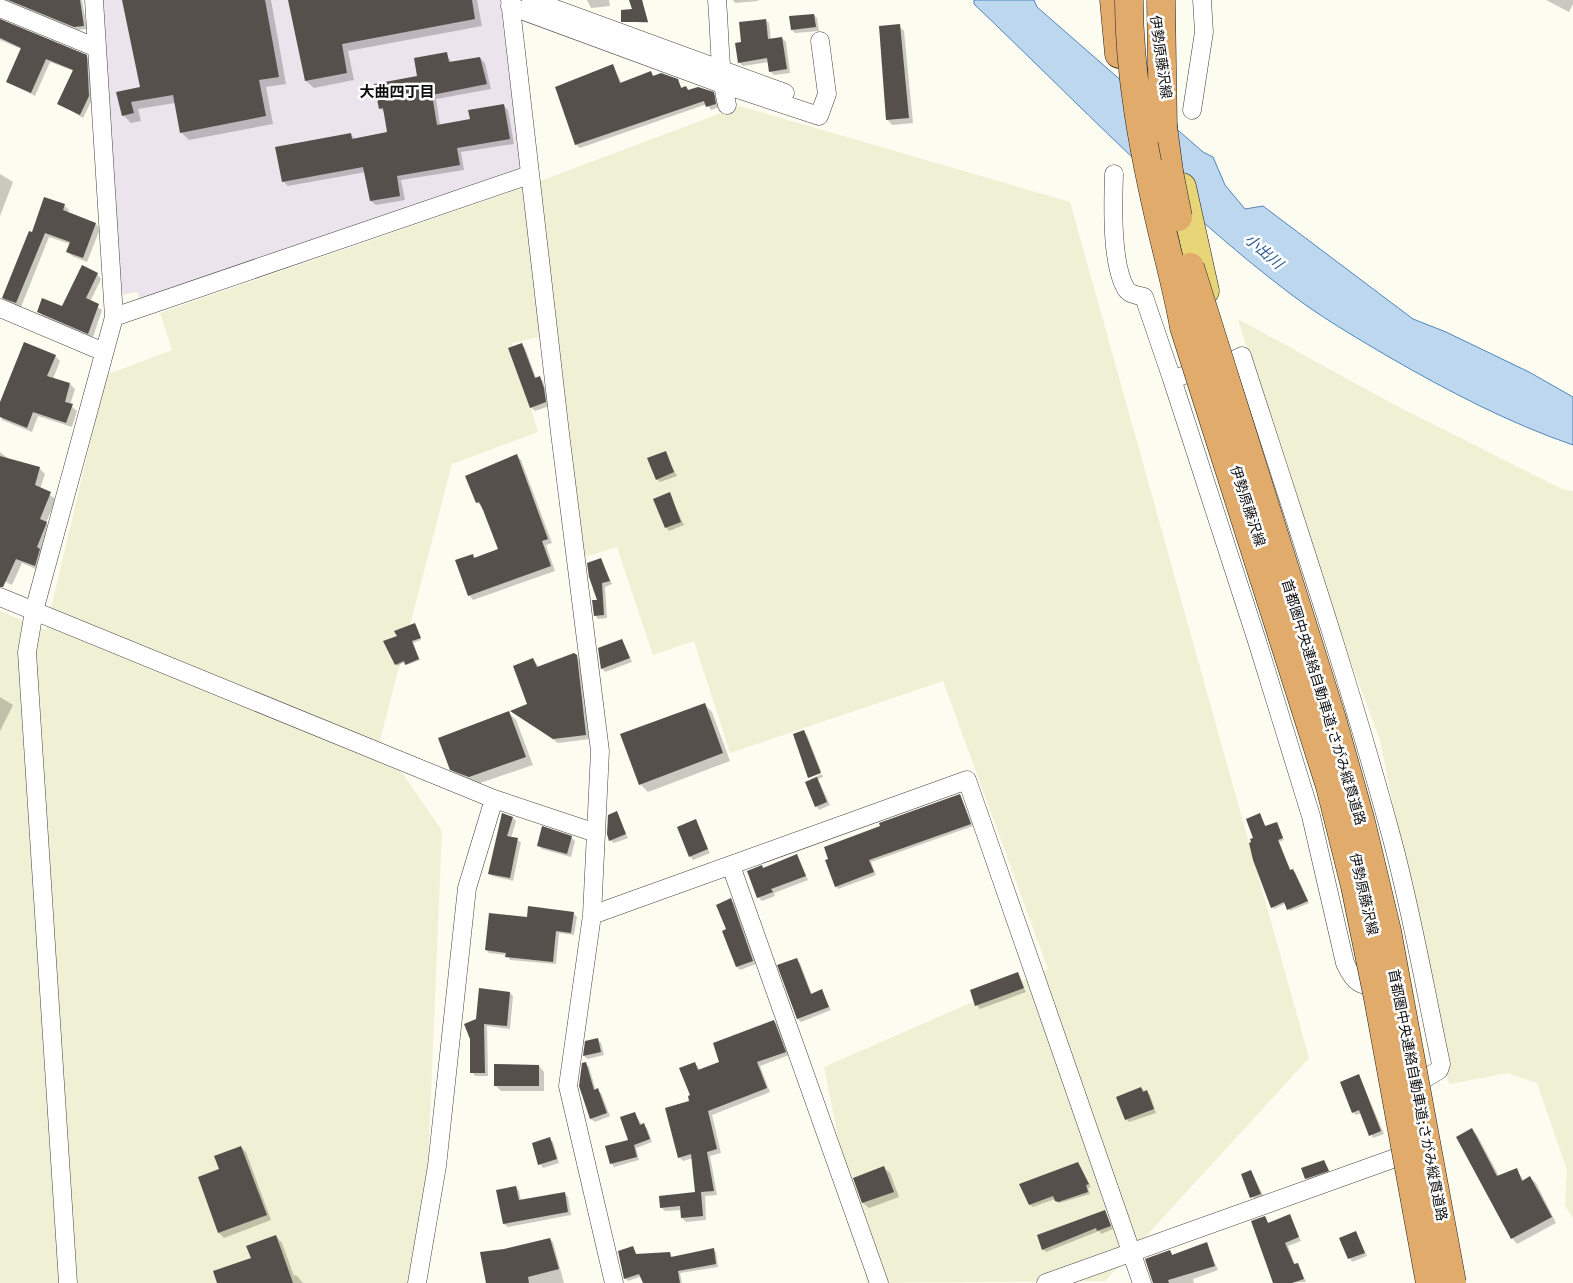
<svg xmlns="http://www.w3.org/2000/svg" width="1573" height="1283" viewBox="0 0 1573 1283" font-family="'Libre Baskerville','Noto Sans JP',serif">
<rect width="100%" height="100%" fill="#fdfcf1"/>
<path fill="#ebe4ec" d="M101,0H500L521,168L141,300L137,292L121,295Z"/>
<path fill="#f0f0d4" d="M740,106L1070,202L1309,1058L1105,1281L867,1283L824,1067L1048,969L943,681L730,753L694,641L653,655L617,547L581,558L540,181Z
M522,188L542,336L512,343L538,432L452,464L380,740L442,831L428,1166L409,1283H0V611L46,630L106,375L172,350L160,313Z
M1238,319L1393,404L1562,489L1573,491V1218L1565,1206L1567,1170L1537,1083L1508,1073L1449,1084L1380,740L1307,545Z"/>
<path fill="#bcd7ee" stroke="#4d86bc" d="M974,0H1034L1037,7L1203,152L1213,157L1225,185L1245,209L1263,206L1413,319L1446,332L1529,372L1573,397V445C1509,423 1448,391 1389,357C1355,337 1319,316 1288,292C1175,206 1076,101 974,4Z"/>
<path fill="#0003" d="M0,0H82L87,29L78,30L8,1L0,2Z
M124,0H271L286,84L266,87L273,124L189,140L181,132L175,103L138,109L141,121L131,123L123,115L118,93L141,88Z
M290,0H477L482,26L348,51L354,80L314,88L306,81Z
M587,0H609L610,6L591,8Z
M631,0H642L648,23L623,21L634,10Z
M733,0H758V1L735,3Z
M1546,0H1573V4L1569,12Z
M814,15L817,18L819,31L795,33L792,30Z
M766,20L769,23L771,40L782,38L786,42L790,73L774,75L770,71L769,62L743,66L739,62L742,43Z
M0,21L86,56L90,60L92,100L83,118L58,103L74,71L50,62L35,96L7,82L21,49L0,40Z
M899,26L904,31L913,123L892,125L888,120L880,28Z
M446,54L452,63L480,58L485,63L491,89L436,99L440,125L471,120L504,106L508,110L514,144L461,152L464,170L401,180L405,200L376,205L371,201L366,172L288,186L283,181L350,134L356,140L388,133L385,113L380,108Z
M613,65L622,84L650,73L655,77L677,80L683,89L686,88L689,91L713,93L717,97L719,107L711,110L707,104L580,148L576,145L556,88Z
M0,174L13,182L0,216Z
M45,199L65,206L69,210L68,214L96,224L100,229L87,262L72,256L67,251L70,244L49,237L21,307L8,302L3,298L33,234Z
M97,274L101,279L90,302L102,310L93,337L43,316L38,312L63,308Z
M521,344L525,348L536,378L539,377L543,381L549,406L535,411L531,407Z
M55,356L60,361L53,379L70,384L75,389L70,405L77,411L72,427L38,416L32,432L2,420L0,406Z
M0,452L10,460L39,468L45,474L40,489L56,499L46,523L52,529L41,571L22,563L12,585L0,579Z
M665,453L677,476L660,482L657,479Z
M517,456L521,460L552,543L546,545L555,571L473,600L469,595L472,555L476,559L500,550L483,506L477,503Z
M669,494L684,525L669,531L666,527Z
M601,559L612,584L605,587L607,618L598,619L595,615L599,601Z
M416,626L421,640L413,643L420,660L407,665L405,662L397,666L398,637Z
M622,640L632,662L605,672L602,668Z
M576,656L581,661L590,739L558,743L512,711L529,705L533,659L539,667Z
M0,697L13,705L0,731Z
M704,704L712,712L730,761L648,792L640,784Z
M509,713L516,720L533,765L477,784L459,777L451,769Z
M803,731L807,735L821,771L809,778L794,735Z
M822,774L823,777L818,779L830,805L819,810L816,806L810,779Z
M960,795L973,826L871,862L876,875L838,889L836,886L827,861Z
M616,813L628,838L614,843L610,840Z
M1260,815L1266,827L1276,823L1278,825L1284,840L1279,842L1291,871L1295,872L1309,903L1290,911L1286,903L1274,909L1272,907L1255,838Z
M513,818L516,821L511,838L521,842L513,881L492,876L489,873Z
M695,821L710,853L693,860L690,856Z
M571,837L575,841L571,857L542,849L538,845Z
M797,856L808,880L774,893L775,896L762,901L758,897L762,866L764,869Z
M731,900L734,903L756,964L740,970L737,967L727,930Z
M573,913L577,917L574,935L559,933L556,964L510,960L507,955L489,953L486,950L529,919Z
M796,959L800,963L812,995L821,991L831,1010L801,1022L798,1019L779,966Z
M1017,974L1026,992L980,1009L977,1005Z
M510,993L513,996L510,1029L487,1026L488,1076H475L472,1072L477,1020Z
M774,1021L778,1025L789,1055L760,1066L770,1092L712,1115L721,1153L710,1156L717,1195L705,1196L706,1220L686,1222L682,1218V1210L665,1211L661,1207L696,1193L693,1158L683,1161L679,1157L692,1096L695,1063L700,1070L721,1062Z
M597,1040L601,1043L604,1055L588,1059L584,1056Z
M586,1064L589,1067L596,1091L601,1093L610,1116L595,1122L591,1119L580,1085Z
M539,1066L544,1072V1091H501L495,1085Z
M1359,1076L1384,1134L1373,1138L1362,1113L1356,1115L1353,1112Z
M1141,1088L1150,1095L1156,1113L1129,1122L1126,1119Z
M635,1114L642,1125L647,1128L652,1142L636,1148L639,1160L614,1167L611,1163L629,1141Z
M1472,1130L1477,1135L1499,1176L1516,1169L1524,1181L1530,1178L1536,1183L1556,1223L1517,1244L1512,1238Z
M549,1139L553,1142L559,1163L543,1168L540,1164Z
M241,1147L246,1152L271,1220L224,1238L219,1233Z
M1324,1161L1331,1174L1310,1182L1306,1178Z
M1078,1164L1091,1187L1088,1188L1090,1194L1059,1203L1055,1199L1033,1207L1030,1205Z
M884,1168L890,1173L899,1197L869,1208L863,1203L855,1179Z
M1251,1171L1264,1197L1255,1201L1242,1175Z
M516,1187L519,1191L521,1201L565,1194L568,1197L571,1215L508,1227L504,1224L498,1191Z
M1105,1212L1113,1229L1101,1234L1099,1231L1046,1252L1043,1249Z
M1290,1216L1301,1241L1288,1246L1295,1265L1300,1268L1306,1282L1275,1283L1265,1217L1269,1224Z
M1356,1233L1367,1256L1352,1262L1341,1239Z
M276,1236L282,1243L294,1276L296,1275L303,1283H218L253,1258Z
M550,1239L553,1242L564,1283H499L504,1251Z
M1206,1244L1218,1270L1193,1279L1194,1283H1154L1170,1251L1173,1255Z
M633,1248L637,1255L670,1253L672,1258L713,1250L716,1252L718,1267L680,1273L682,1283H644L642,1276L628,1281L625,1278Z"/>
<path fill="#55504c" d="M8,0H80L84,26L74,27Z
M122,0H265L279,77L259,80L266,116L180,133L173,95L131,102L134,113L122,116L116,92L140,87Z
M288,0H472L475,19L342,44L347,73L305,81Z
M629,0H642L648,22H621V10L632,9Z
M814,14L816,27L791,30L789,16Z
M0,19L87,55L89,96L80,115L57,104L73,70L46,59L31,93L6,82L21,48L0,38Z
M766,19L768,39L782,37L787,69L769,72L767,58L738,63L735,43L741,42L739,22Z
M900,24L909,118L886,120L879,26Z
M447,52L449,62L480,57L487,84L432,95L437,125L470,119L468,110L504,104L510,139L457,148L460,165L397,176L400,196L370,201L363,167L282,182L275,147L351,133L352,139L387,132L383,108L379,109L374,84L417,76L414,58Z
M613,64L620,83L651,71L653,76L661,73L678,79L681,88L686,86L688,90L698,87L714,92L716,104L706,107L704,101L575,145L555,87Z
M44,197L65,204L63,210L96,223L83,258L66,252L70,242L45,233L16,303L2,298L29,231L32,232Z
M82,265L98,273L86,298L99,304L88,334L37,312L42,298L62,306Z
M24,342L56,355L47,376L70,383L65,402L73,404L66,423L33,412L27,428L0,417V402Z
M522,343L535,378L540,376L544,388L546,402L530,408L508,348Z
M666,451L674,472L656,480L647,458Z
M517,454L548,539L542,541L551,566L468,596L455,560L473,554L474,558L498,549L483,510L479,502L476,503L465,476Z
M0,456L40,467L35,485L51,492L40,519L47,522L37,547L40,549L35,566L16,559L3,587H0Z
M670,492L681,522L665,528L653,499Z
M601,558L610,581L602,583L604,615L594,616L592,600H597L589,577L587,563Z
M415,623L421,638L412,641L419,659L405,665L404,661L395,665L383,641L397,636L394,631Z
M622,639L630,658L601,669L598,648Z
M574,653L577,655L586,735L553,739L510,711L527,704L513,666L533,658L537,667Z
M705,703L723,753L639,785L620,734Z
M509,711L526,757L469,777L450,770L438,738Z
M804,730L821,773L808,778L793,734Z
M817,777L827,802L815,807L805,782Z
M960,794L971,824L869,860L874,872L835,887L825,860L828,859L824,847L880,826L879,823Z
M617,811L626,834L609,841L607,834L608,815Z
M502,813L513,817L507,836L518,838L510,878L488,874Z
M1260,813L1265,826L1277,822L1283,838L1278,840L1290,870L1293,869L1308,901L1287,910L1284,902L1271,908L1253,860L1249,843L1251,842L1250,839L1253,838L1246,819Z
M696,819L708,849L689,857L677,827Z
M542,826L572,836L567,854L537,846Z
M797,854L806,876L771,889L773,892L757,898L747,871L762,865L763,868Z
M731,898L753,961L736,967L722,931L726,929L716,905Z
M528,906L574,912L571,933L556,931L553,962L505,957L506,953L485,950L489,913L527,917Z
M797,958L811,994L822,989L829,1007L797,1019L777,965Z
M1018,972L1024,988L975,1006L970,990Z
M479,988L510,992L507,1026L484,1024L485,1073H470V1039L464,1024L476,1019Z
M774,1020L786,1052L757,1062L767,1088L708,1111L717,1149L707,1152L714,1191L701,1192L703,1216L681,1218L680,1206L660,1208L659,1196L695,1192L691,1154L678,1158L665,1108L689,1101L688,1096L690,1095L679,1068L695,1062L698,1070L719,1062L713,1043Z
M598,1038L601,1052L583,1056L585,1041Z
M586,1062L594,1090L598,1088L607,1113L590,1119L579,1086L582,1063Z
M494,1064L539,1065V1086H494Z
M1359,1074L1381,1131L1369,1136L1359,1110L1352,1113L1340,1082Z
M1141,1087L1143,1092L1147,1090L1154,1109L1125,1120L1116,1097Z
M635,1112L640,1125L644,1123L650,1139L634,1145L637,1157L610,1164L605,1146L628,1140L620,1117Z
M1472,1128L1497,1176L1517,1168L1522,1181L1530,1176L1552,1217L1511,1239L1456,1137Z
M550,1137L557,1159L538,1165L532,1143Z
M241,1146L267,1215L218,1233L198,1177L219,1169L214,1156Z
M1324,1160L1329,1171L1305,1179L1301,1168Z
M1078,1162L1089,1184L1086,1185L1088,1192L1058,1202L1055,1201L1053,1196L1029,1205L1019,1184Z
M884,1166L894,1192L862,1203L853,1178Z
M1251,1170L1261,1194L1250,1198L1241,1174Z
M516,1186L519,1200L565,1192L568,1212L503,1224L496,1190Z
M1105,1210L1111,1226L1097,1231L1096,1228L1042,1250L1037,1235Z
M1290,1214L1299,1237L1285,1243L1294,1264L1298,1263L1304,1279L1292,1283H1273L1251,1221L1265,1216L1268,1223Z
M1356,1231L1365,1253L1348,1259L1339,1238Z
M276,1235L293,1283H217L213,1271L251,1258L246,1246Z
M550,1238L559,1269L528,1277L529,1283H486L480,1252L504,1249Z
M1207,1242L1215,1266L1168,1280L1169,1283H1153L1145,1259L1170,1250L1172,1255Z
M633,1246L636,1254L670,1252L671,1257L714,1248L716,1264L678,1271L680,1283H643L639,1274L624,1279L618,1251Z"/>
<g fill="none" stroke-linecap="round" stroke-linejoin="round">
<defs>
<path id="street" d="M510,0L560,433L600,751L592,915L568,1086L614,1283
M531,0L785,93
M717,0C720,35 719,72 727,105
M510,6L722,84L819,116L827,94L820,41
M0,8L97,48
M1192,110L1204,32L1202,0
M1114,174C1113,204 1111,264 1126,289C1130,295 1138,295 1144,297L1172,379
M0,308L104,352
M114,317L529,175
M1236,359L1242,356C1294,517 1348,676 1392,839C1412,913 1425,989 1441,1064L1439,1070L1421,1081
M1182,376L1172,379L1257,641L1311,816L1345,963C1354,983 1361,988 1383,985
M0,597L494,799L596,833
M731,866L879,1283
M592,915L967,780L1142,1283
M68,1283L27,652L34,611L114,317L94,0
M417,1283L437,1166L467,888L494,799
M1046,1283L1412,1152"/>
<path id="primary" d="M1182,187L1205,291"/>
<path id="highway" d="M1114,0L1119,54
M1160,104L1169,172"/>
</defs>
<use href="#street" stroke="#414141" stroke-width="19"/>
<use href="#primary" stroke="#1f1f1f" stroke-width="29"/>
<use href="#highway" stroke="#1f1f1f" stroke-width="29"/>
<use href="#street" stroke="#fff" stroke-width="18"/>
<use href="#primary" stroke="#e7d578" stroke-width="28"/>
<use href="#highway" stroke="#e1ab6b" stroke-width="28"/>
<defs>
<path id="highway-bridge" d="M1129,0C1129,75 1144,153 1161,226C1169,260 1178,293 1184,327L1330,786L1355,886L1378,998L1430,1283
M1161,0L1163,129
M1169,172L1178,217
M1190,267L1332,719L1361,822L1387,931L1452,1283"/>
</defs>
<use href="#highway-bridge" stroke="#1f1f1f" stroke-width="29" stroke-linecap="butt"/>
<use href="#highway-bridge" stroke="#e1ab6b" stroke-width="28"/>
</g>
<g text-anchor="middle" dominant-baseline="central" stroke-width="5" stroke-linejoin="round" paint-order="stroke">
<g font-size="14" fill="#0e0e0e" stroke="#fff">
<text transform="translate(1161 57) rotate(82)">伊勢原藤沢線</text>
<text transform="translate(1248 506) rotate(72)">伊勢原藤沢線</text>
<text transform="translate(1324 702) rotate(73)">首都圏中央連絡自動車道;さがみ縦貫道路</text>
<text transform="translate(1364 894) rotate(77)">伊勢原藤沢線</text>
<text transform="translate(1418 1095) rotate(79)">首都圏中央連絡自動車道;さがみ縦貫道路</text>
</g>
<g font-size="15" font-weight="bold" fill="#0e0e0e" stroke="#fff">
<text x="397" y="91">大曲四丁目</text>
</g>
<g font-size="15" font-style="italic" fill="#275a90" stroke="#fff">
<text transform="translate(1264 251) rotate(41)">小出川</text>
</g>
</g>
</svg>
